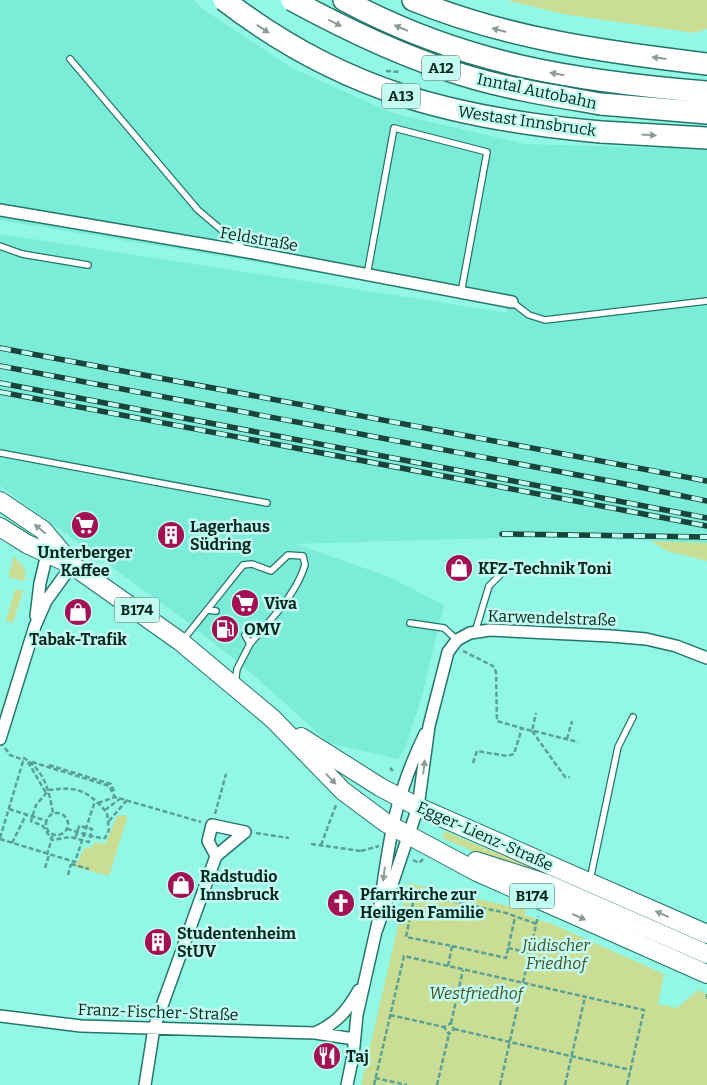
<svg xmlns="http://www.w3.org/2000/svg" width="707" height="1085" viewBox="0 0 707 1085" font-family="Bitter,serif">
<rect width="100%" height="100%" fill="#92f8e5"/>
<path fill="#7becd8" d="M0,0H194L204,10L292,68L392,113L525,144L707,149V543L584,538H494L295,544L387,576L444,605L422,696L405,749L398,759L329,743L249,671L185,620L0,486V234L510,313L497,302L0,220Z"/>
<path fill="#c9dd95" d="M506,0H707V29L694,33L563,14Z
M651,541L707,543V561L667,551Z
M14,556L25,569V581L8,577Z
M15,589L23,591L13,623L6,621Z
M128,815L109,876L75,867L85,847L91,848L94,842L105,844L117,816Z
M445,831C488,851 532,865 575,883L572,888L477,853L442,838Z
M408,883L526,910L525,915L552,924L664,974L658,1004L677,1008L698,990L707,994V1085H361Z"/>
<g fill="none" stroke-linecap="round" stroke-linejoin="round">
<defs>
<path id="service" d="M70,59L198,210L244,249
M0,246L22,254L88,265
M367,275L394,128L487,152L461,293
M512,302L529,315L545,320L707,301
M0,453L267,503
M207,610L243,565L252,564L271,571L288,555L303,556L305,565C296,595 270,620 250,644
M410,623L444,628L457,640
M475,632L489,586L501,574
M183,640L207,610L216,611
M235,684L237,669L250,644L245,635
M590,880L618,747L633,717"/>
<path id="minor" d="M0,210L248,252L512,302
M36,616L40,583L47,554
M0,739L35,626L46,601L72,565
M216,856L208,841L212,825L245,832
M380,906C389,840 395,795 425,734
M377,929L418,807L429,726L448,652L457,640L470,633L490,630L611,636L646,639L676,646L707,658
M0,1016L81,1026L315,1033L354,1039
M315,1033C337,1023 347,1011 359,990
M145,1085L154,1028L216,856L245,832
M347,1085L353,1056L357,1015L378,922"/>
<path id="primary" d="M0,501L43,530L69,561
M0,527L27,544L72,565L181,642L273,719L343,791L386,823L477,872L707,974
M301,737L380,787L418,807L707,934
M476,861L545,883L707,954"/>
<path id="motorway" d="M344,0C463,64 574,81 707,92
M413,0C508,39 606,52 707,64
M601,104L707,113
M601,132L707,138"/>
</defs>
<use href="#service" stroke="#24766a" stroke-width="8"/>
<use href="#minor" stroke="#24766a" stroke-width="14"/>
<use href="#primary" stroke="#24766a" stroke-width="20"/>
<use href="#motorway" stroke="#24766a" stroke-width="24"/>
<path stroke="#58a194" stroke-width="2.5" stroke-dasharray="5 2.5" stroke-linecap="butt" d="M386,71L401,72
M463,651L493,666L496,672L497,721L532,731L536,713
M532,731L565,777H570
M534,731L578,742
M567,739L572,721
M5,748L10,755L24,760
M28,762L46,793
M32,762L109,786L115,797
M473,763L477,751L507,756L514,754L522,728
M49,765L111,784L115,793
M390,768L393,771
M98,803L115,797L201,822
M9,809L47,821
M105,810L121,798
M46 824a11 11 0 1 1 22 0a11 11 0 1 1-22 0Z
M215,814L226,774
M109,821L127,800
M67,829C79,832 93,838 105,838L109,830L107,813C88,791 79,786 49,790L36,805L31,821L43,826L52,840L70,837L89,842C90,838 91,834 92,829L79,826C78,830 77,834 75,838
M256,833L289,838
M0,838L24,758C45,771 49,791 53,813
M0,839L75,862L95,801
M12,843L26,815
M311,844L361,851
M321,845L336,805
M361,851L379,846
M47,855L53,834
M413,860L419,863L423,859
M71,864L89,869
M45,868L49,855
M68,875L71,864
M452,946L506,958L515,917
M508,948L530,953
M448,966L452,946L406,937L415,893L506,913L537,924
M707,994V1001
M390,1015L444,1027L451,1023L454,1029L449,1034L444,1027
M451,1023L463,970
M454,1029L631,1070
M375,1078L407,1085
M374,1085L404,956L644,1010L627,1085
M437,1085L449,1034
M500,1085L538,916
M565,1085L585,997"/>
<use href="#service" stroke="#fff" stroke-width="5.5"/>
<use href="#minor" stroke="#fff" stroke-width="11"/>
<use href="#primary" stroke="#fff" stroke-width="18"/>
<use href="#motorway" stroke="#fff" stroke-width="21"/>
<defs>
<path id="rail" d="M0,348L707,481
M0,366L620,483L707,501
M0,383L707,518
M0,392L707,526
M502,534L707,537"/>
</defs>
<use href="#rail" stroke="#18443c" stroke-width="5.5"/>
<use href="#rail" stroke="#c3fdf1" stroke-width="4" stroke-dasharray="11" stroke-linecap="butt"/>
<defs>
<path id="motorway-bridge" d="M224,0C342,91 455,119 601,132
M292,0C347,30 403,57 463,75C508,89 555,96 601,104"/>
</defs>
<use href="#motorway-bridge" stroke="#24766a" stroke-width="24" stroke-linecap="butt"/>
<use href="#motorway-bridge" stroke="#fff" stroke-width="21"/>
</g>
<defs><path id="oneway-solid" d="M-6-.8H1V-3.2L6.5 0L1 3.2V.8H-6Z" transform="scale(1.25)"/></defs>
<g fill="#8e9c9a">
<use href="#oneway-solid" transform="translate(335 23) rotate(26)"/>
<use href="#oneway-solid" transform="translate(401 28) rotate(-157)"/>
<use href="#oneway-solid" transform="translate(263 29) rotate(34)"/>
<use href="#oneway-solid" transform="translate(499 30) rotate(-165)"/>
<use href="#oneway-solid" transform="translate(659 58) rotate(-173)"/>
<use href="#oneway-solid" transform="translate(557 74) rotate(-170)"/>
<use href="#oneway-solid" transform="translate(649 135) rotate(4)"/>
<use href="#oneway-solid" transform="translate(40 529) rotate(-141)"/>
<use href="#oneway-solid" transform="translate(424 767) rotate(-83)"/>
<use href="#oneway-solid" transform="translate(331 779) rotate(46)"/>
<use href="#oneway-solid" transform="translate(384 874) rotate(97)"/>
<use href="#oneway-solid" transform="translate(662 914) rotate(-156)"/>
<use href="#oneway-solid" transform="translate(579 917) rotate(24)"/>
</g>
<defs>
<symbol id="supermarket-disc" viewBox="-11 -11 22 22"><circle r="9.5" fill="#a21154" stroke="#c3fdf1"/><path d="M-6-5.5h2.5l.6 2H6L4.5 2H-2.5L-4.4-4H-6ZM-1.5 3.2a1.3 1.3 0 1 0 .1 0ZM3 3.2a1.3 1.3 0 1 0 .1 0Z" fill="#fff"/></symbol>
<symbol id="building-disc" viewBox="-11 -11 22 22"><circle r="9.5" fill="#a21154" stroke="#c3fdf1"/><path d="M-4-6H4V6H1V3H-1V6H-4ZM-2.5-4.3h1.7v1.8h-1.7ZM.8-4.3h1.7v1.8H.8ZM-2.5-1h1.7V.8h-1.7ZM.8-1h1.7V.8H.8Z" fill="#fff"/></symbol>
<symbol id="shop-disc" viewBox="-11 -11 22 22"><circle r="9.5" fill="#a21154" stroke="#c3fdf1"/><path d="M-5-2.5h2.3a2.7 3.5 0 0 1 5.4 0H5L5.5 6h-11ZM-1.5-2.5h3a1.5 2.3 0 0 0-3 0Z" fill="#fff"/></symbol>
<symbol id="fuel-disc" viewBox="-11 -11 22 22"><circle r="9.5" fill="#a21154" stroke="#c3fdf1"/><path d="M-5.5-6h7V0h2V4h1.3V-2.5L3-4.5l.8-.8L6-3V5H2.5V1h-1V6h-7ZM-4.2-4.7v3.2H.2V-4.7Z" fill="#fff"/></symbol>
<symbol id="church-disc" viewBox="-11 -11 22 22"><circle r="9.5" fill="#a21154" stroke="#c3fdf1"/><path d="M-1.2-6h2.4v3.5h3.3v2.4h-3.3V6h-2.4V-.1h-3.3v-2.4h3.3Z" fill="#fff"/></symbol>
<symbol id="restaurant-disc" viewBox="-11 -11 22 22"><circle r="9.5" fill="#a21154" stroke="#c3fdf1"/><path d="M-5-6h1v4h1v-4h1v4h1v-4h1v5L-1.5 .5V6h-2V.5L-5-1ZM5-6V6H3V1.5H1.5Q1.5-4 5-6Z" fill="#fff"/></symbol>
</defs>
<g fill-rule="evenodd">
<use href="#supermarket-disc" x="69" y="509" width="32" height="32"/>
<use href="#building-disc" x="155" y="519" width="32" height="32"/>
<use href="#shop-disc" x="443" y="552" width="32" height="32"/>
<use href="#supermarket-disc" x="229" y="587" width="32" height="32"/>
<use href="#shop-disc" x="62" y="596" width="32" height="32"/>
<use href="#fuel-disc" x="209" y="613" width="32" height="32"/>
<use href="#shop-disc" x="165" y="869" width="32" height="32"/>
<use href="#church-disc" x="325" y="887" width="32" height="32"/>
<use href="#building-disc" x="142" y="926" width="32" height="32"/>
<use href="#restaurant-disc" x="311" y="1040" width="32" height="32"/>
</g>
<g text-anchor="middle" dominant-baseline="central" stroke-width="5" stroke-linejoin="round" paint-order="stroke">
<g fill="#c3fdf1" stroke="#3d655e" stroke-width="1">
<rect x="422" y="55.5" width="38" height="25" rx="4"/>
<rect x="382" y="83.5" width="38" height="25" rx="4"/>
<rect x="114.5" y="597.5" width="45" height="25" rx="4"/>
<rect x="509.5" y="883.5" width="45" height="25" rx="4"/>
</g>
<g font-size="15" font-weight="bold" fill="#03241f">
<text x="441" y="68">A12</text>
<text x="401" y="96">A13</text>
<text x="137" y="610">B174</text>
<text x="532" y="896">B174</text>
</g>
<g font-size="16" fill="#03241f" stroke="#c3fdf1">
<text transform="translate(537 91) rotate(12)">Inntal Autobahn</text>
<text transform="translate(527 121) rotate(8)">Westast Innsbruck</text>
<text transform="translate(259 239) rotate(10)">Feldstraße</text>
<text transform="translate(552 618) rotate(2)">Karwendelstraße</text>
<text transform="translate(485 836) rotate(24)">Egger-Lienz-Straße</text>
<text transform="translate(158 1012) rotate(2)">Franz-Fischer-Straße</text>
</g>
<g font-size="16" font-weight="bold" fill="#03241f" stroke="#c3fdf1" text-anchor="start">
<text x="190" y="526">Lagerhaus<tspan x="190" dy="18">Südring</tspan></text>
<text x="85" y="552" text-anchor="middle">Unterberger<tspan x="85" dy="18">Kaffee</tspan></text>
<text x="478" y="568">KFZ-Technik Toni</text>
<text x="264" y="603">Viva</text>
<text x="244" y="629">OMV</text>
<text x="78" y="639" text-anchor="middle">Tabak-Trafik</text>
<text x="200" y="876">Radstudio<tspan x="200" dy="18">Innsbruck</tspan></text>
<text x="360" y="894">Pfarrkirche zur<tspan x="360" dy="18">Heiligen Familie</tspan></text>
<text x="177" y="933">Studentenheim<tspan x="177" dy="18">StUV</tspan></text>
<text x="346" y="1056">Taj</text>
</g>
<g font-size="16" font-style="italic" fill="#455022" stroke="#c3fdf1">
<text x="556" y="945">Jüdischer<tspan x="556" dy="18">Friedhof</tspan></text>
<text x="476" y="993">Westfriedhof</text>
</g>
</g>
</svg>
